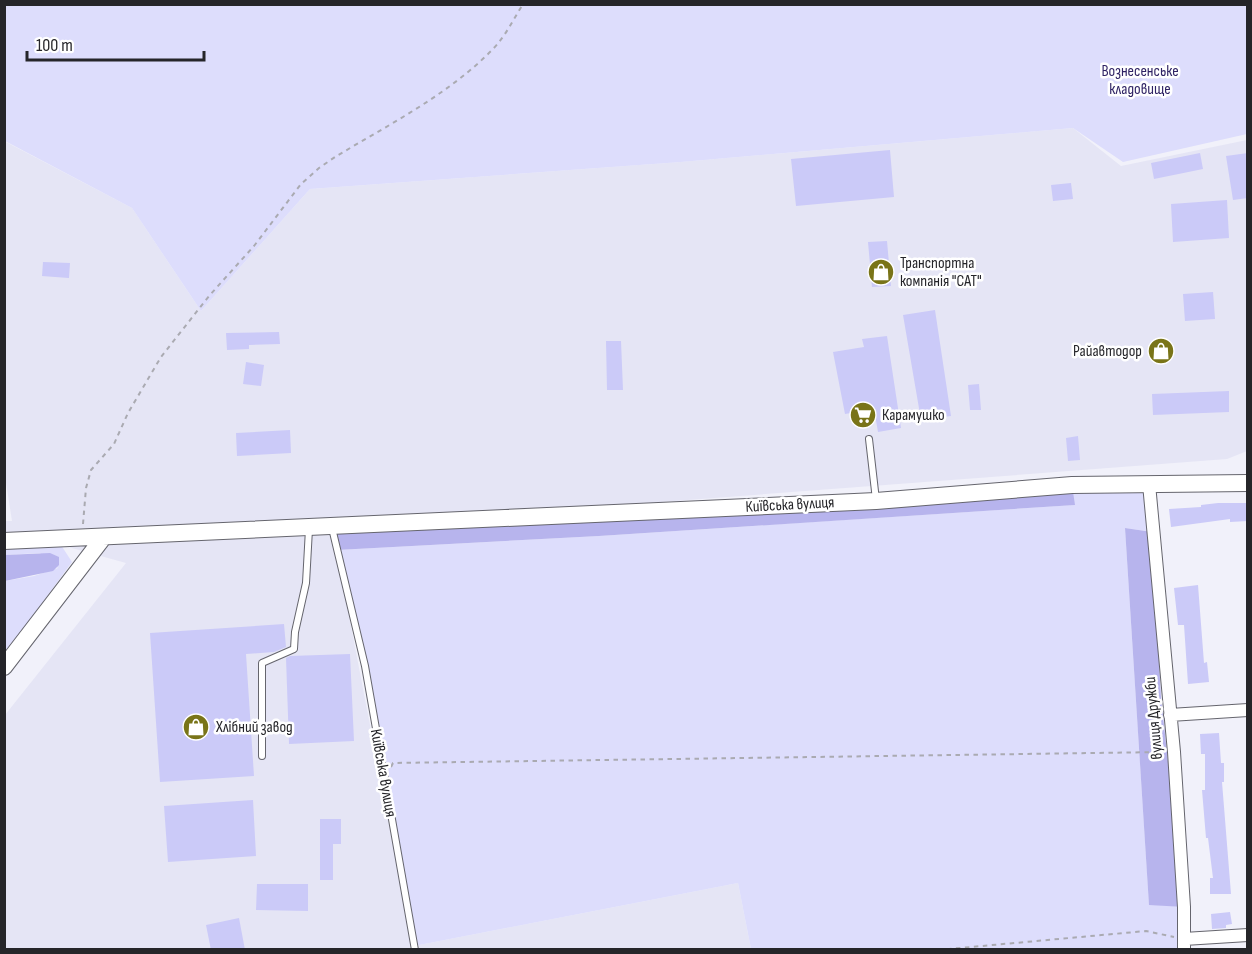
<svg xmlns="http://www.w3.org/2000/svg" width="1252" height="954" viewBox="0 0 1252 954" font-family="'Sofia Sans Condensed',sans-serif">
<rect width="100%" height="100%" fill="#f1f1fa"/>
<path fill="#e5e5f5" d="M1073,128L1121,166L1247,140V451L1227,459L332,527L413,949H5V715L126,563L61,545L5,548V521H12L4,470V141L132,208L201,311L310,189L681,162Z
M738,883L751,949L415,950L414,946Z"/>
<path fill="#ddddfc" d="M4,5H1247V134L1123,162L1073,128L681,162L310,189L201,311L132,208L5,141Z
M1149,484L1152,532L1125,528L1149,904L1184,907V949H751L738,883L414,946L365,666L337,550L599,536L1074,505L1072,485Z
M61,545L72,562L5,654V581L34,576L58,568L40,553L5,555V548Z"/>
<path fill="#b7b4ed" d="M1072,485L1075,505L599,536L337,550L331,527Z
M1125,528L1152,532L1161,698L1184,907L1149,905Z
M50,553L59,557V565L53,571L5,581V555Z"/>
<path fill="#cbcaf8" d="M890,150L894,197L796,206L791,159Z
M1200,153L1203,169L1154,179L1151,163Z
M1248,153V198L1233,200L1226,156Z
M1071,183L1073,199L1053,201L1051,185Z
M1227,200L1229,238L1173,242L1171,204Z
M887,241L891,286L872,287L868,242Z
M43,262L70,263L69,278L42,276Z
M1213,292L1215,319L1185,321L1183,294Z
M935,310L951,416L921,420L903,315Z
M279,332L280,344L249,345V349L227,350L226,333Z
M887,336L901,428L878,432L874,409L845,414L833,352L864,347L862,339Z
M606,341H621L623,390H607Z
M246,362L264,365L261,386L243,384Z
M979,384L981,410H970L968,385Z
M1229,391V412L1153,415L1152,394Z
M290,430L291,453L237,456L236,433Z
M1078,436L1080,460L1068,461L1066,438Z
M1218,503H1247L1248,521L1230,522V519L1171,527L1169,509L1201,507V505Z
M1198,585L1204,663L1207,662L1209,682L1188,684L1184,625H1178L1174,588Z
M284,624L286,647L274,652L246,654L254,776L160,782L150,633Z
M350,654L354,741L289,744L286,658L290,656Z
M1219,733L1221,763H1224V782H1222L1231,894H1210V878H1213L1208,838H1206L1202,790H1205V754H1201L1200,734Z
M253,800L256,856L168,862L164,806Z
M320,819H341V844H333V880H320Z
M257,884H308V911L256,910Z
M1230,912L1232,924L1226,925V928L1212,929L1211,914Z
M239,918L245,950H211L206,925Z"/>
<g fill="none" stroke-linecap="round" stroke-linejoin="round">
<defs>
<path id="lane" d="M869,439L876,500
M332,528L365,666L415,950
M262,756V663L294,649L295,632L306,583L309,529"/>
<path id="street" d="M1149,484L1174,752L1184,907V950
M1170,715L1248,710
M1184,939L1248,935"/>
<path id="secondary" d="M4,541L876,501L1072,485L1248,483
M4,667L103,538"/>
</defs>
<use href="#lane" stroke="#65656d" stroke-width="8"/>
<use href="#street" stroke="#65656d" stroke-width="14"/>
<use href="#secondary" stroke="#65656d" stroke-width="18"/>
<path stroke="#aaaab1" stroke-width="2" stroke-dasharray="4.5 4.5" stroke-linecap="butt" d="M83,524L86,488L91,470L114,444L128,413L161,357L209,296L254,246L301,184L319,168L335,157C388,125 448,95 492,50C505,37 513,20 523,4
M391,767L393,763L1163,752
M938,950L1146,931L1174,937"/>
<use href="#lane" stroke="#fff" stroke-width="6"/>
<use href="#street" stroke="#fff" stroke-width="12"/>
<use href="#secondary" stroke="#fff" stroke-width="16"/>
</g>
<defs>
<symbol id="shop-disc" viewBox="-11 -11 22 22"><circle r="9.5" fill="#797418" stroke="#fff"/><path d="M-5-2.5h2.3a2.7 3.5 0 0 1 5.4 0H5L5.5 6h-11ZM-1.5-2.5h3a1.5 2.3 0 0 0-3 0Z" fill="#fff"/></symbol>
<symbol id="supermarket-disc" viewBox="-11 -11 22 22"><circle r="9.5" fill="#797418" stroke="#fff"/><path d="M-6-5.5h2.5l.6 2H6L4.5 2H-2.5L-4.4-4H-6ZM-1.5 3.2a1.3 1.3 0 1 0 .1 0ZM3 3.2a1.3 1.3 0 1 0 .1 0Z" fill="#fff"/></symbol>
</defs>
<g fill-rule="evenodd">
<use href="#shop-disc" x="866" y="257" width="30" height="30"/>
<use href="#shop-disc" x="1146" y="336" width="30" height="30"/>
<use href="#supermarket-disc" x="848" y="400" width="30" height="30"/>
<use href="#shop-disc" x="181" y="712" width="30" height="30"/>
</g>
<g text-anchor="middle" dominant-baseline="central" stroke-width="5" stroke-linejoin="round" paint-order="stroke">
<g font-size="16" fill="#2f2364" stroke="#fff">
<text x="1140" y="71">Вознесенське<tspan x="1140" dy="18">кладовище</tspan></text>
</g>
<g font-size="16" fill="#252529" stroke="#fff" text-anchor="start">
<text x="900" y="263">Транспортна<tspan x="900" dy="18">компанія "САТ"</tspan></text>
<text x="1142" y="351" text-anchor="end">Райавтодор</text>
<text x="882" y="415">Карамушко</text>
<text x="216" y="727">Хлібний завод</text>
</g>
<g font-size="16" fill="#252529" stroke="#fff">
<text transform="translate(790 505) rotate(-3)">Київська вулиця</text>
<text transform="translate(1154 718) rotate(-95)">вулиця Дружби</text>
<text transform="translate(383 773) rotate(80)">Київська вулиця</text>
</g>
</g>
<rect width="1252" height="954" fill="none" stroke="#252529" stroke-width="12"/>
<path d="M27 51v9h177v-9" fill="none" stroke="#252529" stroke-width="3"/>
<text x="36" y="51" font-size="18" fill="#252529" stroke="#ffffff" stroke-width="4.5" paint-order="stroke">100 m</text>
</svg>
